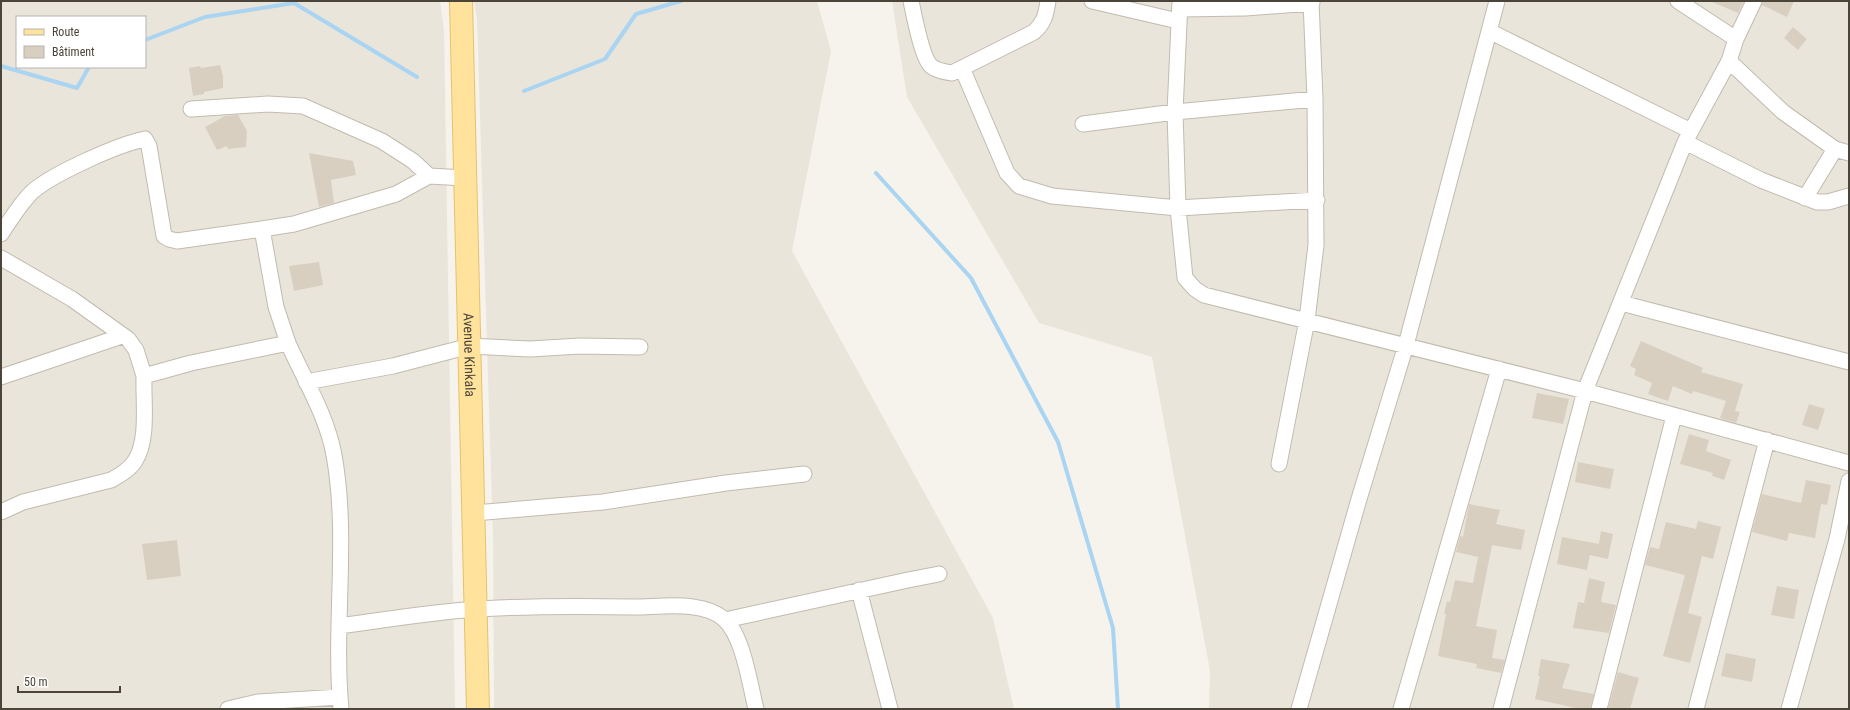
<svg xmlns="http://www.w3.org/2000/svg" width="1850" height="710" viewBox="0 0 1850 710" font-family="'Roboto Condensed',sans-serif">
<rect width="100%" height="100%" fill="#f6f3ec"/>
<path fill="#eae5da" fill-rule="evenodd" d="M1,1H440L444,31L455,709H1ZM17,17H145V67H17Z
M474,1H817L831,51L792,251L993,618L1014,709H494L493,538L477,19Z
M892,1H1849V709H1209L1210,671L1152,357L1039,323L907,97Z"/>
<g fill="none" stroke-linecap="round" stroke-linejoin="round">
<path stroke="#a9d4f2" stroke-width="4" d="M145,40L205,17L294,3L417,77
M1,66L77,88L89,67
M524,91L605,59L636,14L681,1
M876,173L971,278L1058,442L1113,628L1118,709"/>
</g>
<path fill="#d8cfc1" d="M1710,1H1744L1738,13Z
M1763,1H1794L1787,17L1762,5Z
M1793,27L1807,39L1798,50L1784,38Z
M220,65L223,76V88L204,92V94L193,96L189,68L200,66L201,68Z
M238,115L247,131L246,147L228,149L227,146L217,150L205,127L225,116Z
M309,153L353,161L356,175L331,180L334,203L319,207Z
M319,262L323,285L294,291L289,266Z
M1641,341L1703,368L1701,372L1743,384L1735,411L1740,412L1736,423L1720,418L1726,401L1693,391L1692,394L1673,386L1668,401L1648,394L1652,383L1634,375L1636,369L1630,366Z
M1537,393L1569,399L1563,424L1532,418Z
M1809,404L1825,409L1818,430L1802,425Z
M1689,434L1709,440L1706,451L1731,460L1724,480L1712,476L1713,473L1680,464Z
M1578,462L1614,469L1610,489L1575,482Z
M1806,480L1831,485L1827,505L1821,504L1815,538L1789,533L1787,541L1752,532L1762,494L1801,503Z
M1469,504L1500,510L1496,524L1525,530L1521,550L1492,545L1476,626L1497,630L1492,658L1505,660L1501,673L1476,668L1477,664L1438,656L1446,614H1444L1447,601L1450,602L1455,580L1473,583L1478,557L1456,552L1460,536L1463,537Z
M1698,521L1721,527L1713,559L1702,556L1688,613L1702,617L1690,663L1663,656L1685,575L1645,565L1650,547L1659,549L1666,522L1696,529Z
M1601,531L1613,534L1608,559L1590,555L1587,570L1557,564L1562,537L1599,544Z
M177,540L181,576L147,580L142,544Z
M1589,578L1605,582L1601,602L1616,605L1609,633L1573,628L1578,602L1584,603Z
M1777,586L1799,590L1794,619L1771,615Z
M1726,653L1756,659L1752,682L1721,676Z
M1541,659L1570,664L1562,688L1594,694L1590,709H1580L1535,699L1540,676H1538Z
M1618,672L1639,678L1630,709H1608Z"/>
<g fill="none" stroke-linecap="round" stroke-linejoin="round">
<defs>
<path id="minor" d="M911,1C914,15 922,58 931,66C937,71 945,72 952,73L1034,32C1044,23 1046,15 1048,1
M1092,1L1178,21
M1180,1L1175,112L1178,208L1185,278L1195,289L1204,295L1585,391L1849,463
M1678,1L1736,39
M1180,9L1245,8L1312,3
M1489,31L1691,131
M1729,61L1783,112L1835,149L1849,153
M962,68L1007,173L1019,186L1052,196L1178,208L1317,200
M191,109L268,104L303,106L382,141L413,161L429,176
M1083,124L1175,112L1315,99
M1685,142L1761,180L1817,202H1828L1849,196
M1805,198L1835,149
M1,234C10,220 20,204 32,192C52,174 119,144 145,139L149,146L164,236L169,239L177,241L262,229
M1,258L72,299L128,339L136,350L144,376
M1621,303L1849,362
M288,343C304,379 327,416 334,455C349,539 333,625 341,709
M1,377L122,336
M306,382L393,366L470,346L530,349L580,346L640,347
M1279,464L1307,320L1316,245L1315,99L1311,1
M1,512L23,502L111,480C120,475 129,470 135,461C149,439 143,401 144,376L191,363L288,343L276,307L262,229L294,224L396,194L429,176L465,178
M474,513L603,502L726,483L804,474
M859,590L890,709
M725,620L908,580L939,574
M339,626C385,620 431,612 477,609C529,606 582,606 634,607C662,607 702,600 724,619C743,635 750,685 756,709
M228,709L258,702L340,697
M1299,709L1359,499L1406,345L1497,1
M1401,709L1499,369
M1501,709L1585,391L1685,142L1729,61L1736,39L1754,1
M1599,709L1674,416
M1696,709L1767,440
M1789,709L1837,539L1849,481"/>
<g id="primary">
<path id="s1" d="M461,1L478,709"/>
</g>
</defs>
<use href="#minor" stroke="#c2bbae" stroke-width="17"/>
<use href="#primary" stroke="#e6c16a" stroke-width="24"/>
<use href="#minor" stroke="#fff" stroke-width="15"/>
<use href="#primary" stroke="#ffe39c" stroke-width="22"/>
</g>
<g text-anchor="middle" dominant-baseline="central" stroke-width="3" stroke-linejoin="round" paint-order="stroke">
<g font-size="14" fill="#4b4439" stroke="#fff">
<text stroke="none"><textPath href="#s1" startOffset="354">Avenue Kinkala</textPath></text>
</g>
</g>
<rect width="1850" height="710" fill="none" stroke="#4b4439" stroke-width="4"/>
<rect x="16" y="16" width="130" height="52" fill="#ffffff" stroke="#b7b4b0"/>
<rect x="24" y="29" width="20" height="6" fill="#ffe39c" stroke="#b7b4b0"/>
<text x="52" y="36" font-size="12" fill="#4b4439">Route</text>
<rect x="24" y="46" width="20" height="12" fill="#d8cfc1" stroke="#b7b4b0"/>
<text x="52" y="56" font-size="12" fill="#4b4439">Bâtiment</text>
<path d="M18 686v6h102v-6" fill="none" stroke="#4b4439" stroke-width="2"/>
<text x="24" y="686" font-size="12" fill="#4b4439" stroke="#ffffff" stroke-width="3" paint-order="stroke">50 m</text>
</svg>
